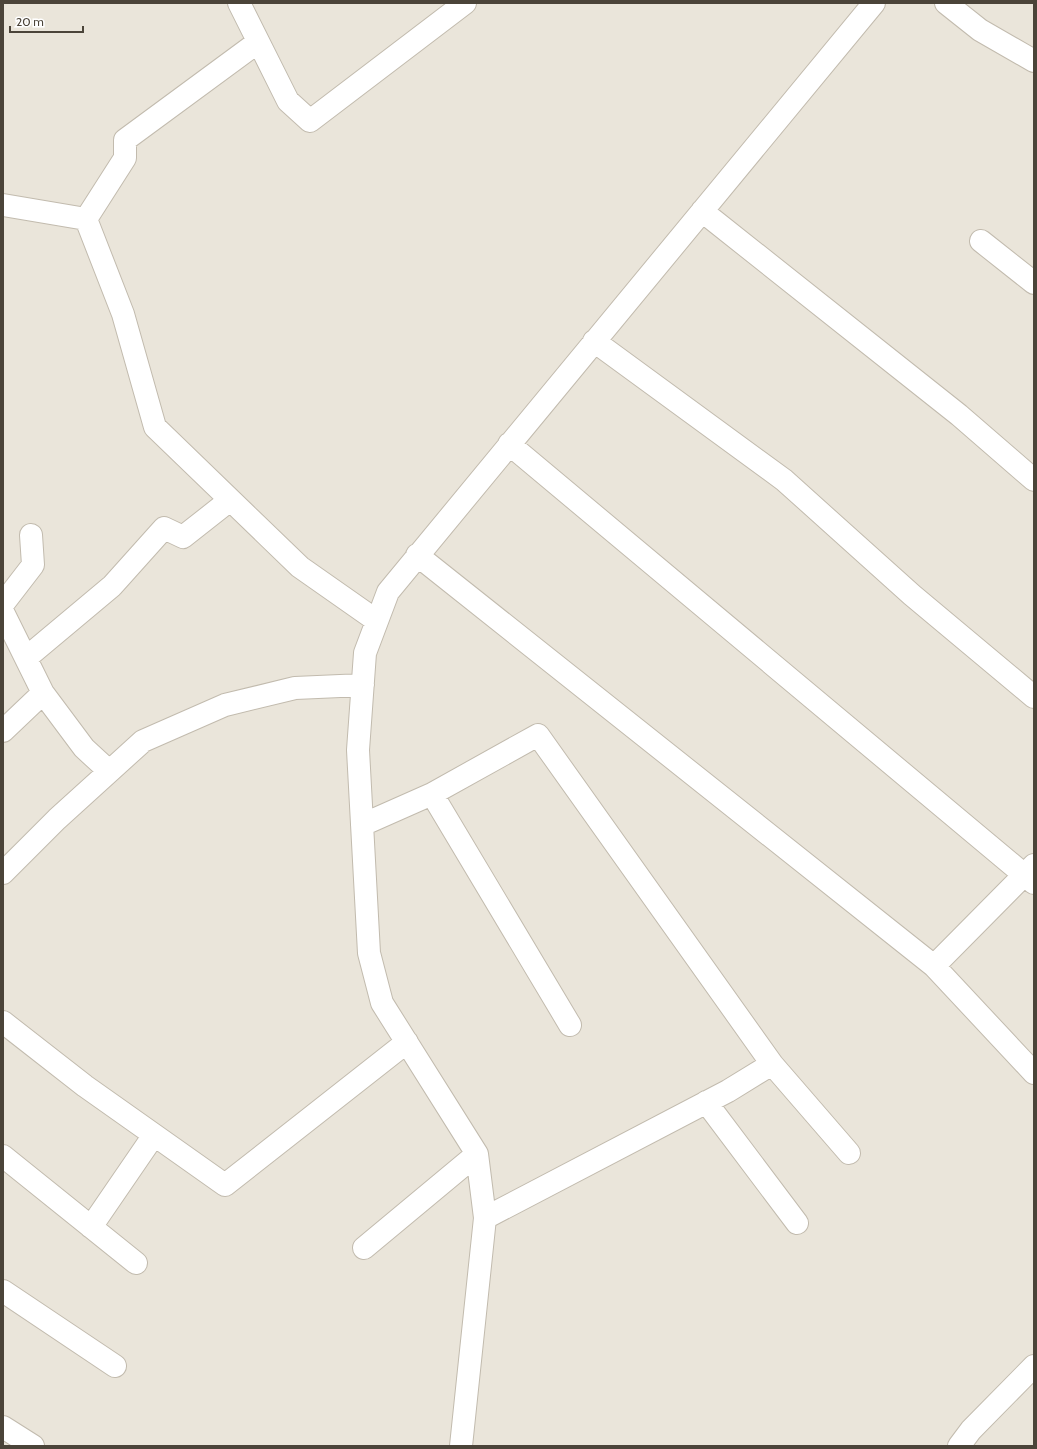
<svg xmlns="http://www.w3.org/2000/svg" width="1037" height="1449" viewBox="0 0 1037 1449" font-family="Cabin,sans-serif">
<rect width="100%" height="100%" fill="#f6f3ec"/>
<path fill="#eae5da" d="M3,3H1034V1446H3Z"/>
<g fill="none" stroke-linecap="round" stroke-linejoin="round">
<defs>
<path id="minor" d="M239,3L288,101L310,121L465,3
M946,3L980,30L1034,61
M3,205L86,219L123,314L155,427L300,567L377,621
M702,211L959,415L1034,480
M86,219L125,158V140L258,42
M981,241L1034,283
M594,341L784,480L912,595L1034,697
M509,444L1034,883
M417,555L934,966L1034,1073
M3,604L33,565L31,535
M3,612L43,693L3,731
M26,658L112,586L164,528L183,537L230,500
M43,693L84,748L109,771
M362,825L432,794
M3,873L57,819L143,741L225,705L295,688L363,685
M934,966L1034,865
M3,1022L85,1086L225,1185L407,1042
M570,1025L432,794L538,735L772,1064L849,1153
M706,1102L797,1223
M3,1156L136,1263
M485,1218L477,1154L382,1003L369,953L358,750L365,653L388,592L874,3
M91,1227L154,1135
M364,1248L477,1154
M3,1291L115,1366
M3,1427L33,1446
M461,1446L485,1218L728,1091L772,1064
M959,1446L971,1430L1034,1366"/>
</defs>
<use href="#minor" stroke="#c2bbae" stroke-width="24"/>
<use href="#minor" stroke="#fff" stroke-width="22"/>
</g>
<rect width="1037" height="1449" fill="none" stroke="#4b4439" stroke-width="8"/>
<path d="M10 26v6h73v-6" fill="none" stroke="#4b4439" stroke-width="2"/>
<text x="16" y="26" font-size="12" fill="#4b4439" stroke="#ffffff" stroke-width="3" paint-order="stroke">20 m</text>
</svg>
